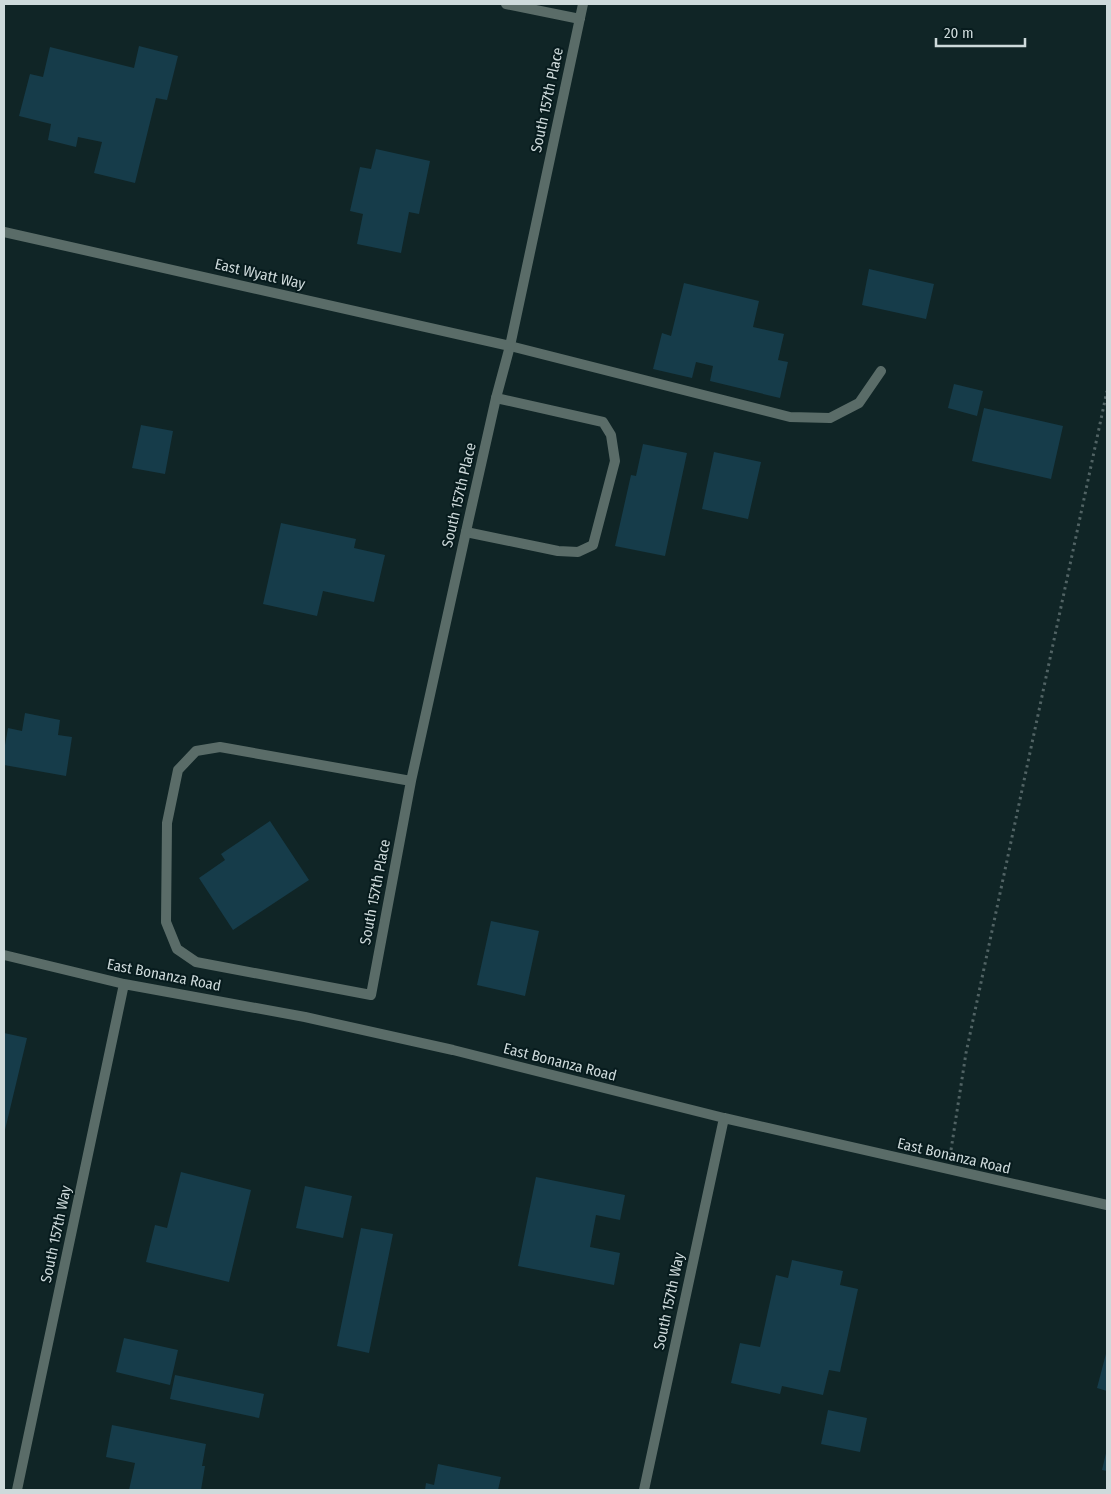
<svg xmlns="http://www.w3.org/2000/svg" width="1111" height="1494" viewBox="0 0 1111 1494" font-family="'Fira Sans Condensed',sans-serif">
<rect width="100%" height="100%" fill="#102526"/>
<path fill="#163c4a" d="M139,46L178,56L167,100L156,98L135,183L94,173L102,142L78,137L76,147L48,140L51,124L19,116L30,74L43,77L50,47L134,68Z
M376,149L430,161L419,214L409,212L401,253L357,244L363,214L350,211L360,167L371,169Z
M869,269L934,284L926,319L862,305Z
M684,283L759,301L753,327L784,334L778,360L788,362L780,398L710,381L713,366L696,362L692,378L653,369L662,333L671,336Z
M954,384L983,391L977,416L948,408Z
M984,408L1063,426L1051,479L972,461Z
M141,425L173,431L165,474L132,468Z
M643,444L687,453L665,556L615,546L631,475L636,476Z
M714,452L761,462L748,519L702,509Z
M281,523L356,539L354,548L385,555L374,602L323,591L317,616L263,604Z
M25,713L60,720L58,735L72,737L66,776L4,765V751L8,728L22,731Z
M270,821L309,880L233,930L199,878L225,860L221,854Z
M491,921L539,931L525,996L477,985Z
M4,1033L27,1038L4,1134Z
M181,1172L251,1190L229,1282L146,1262L155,1225L167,1228Z
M536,1177L625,1195L620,1220L596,1215L590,1247L620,1253L614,1285L518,1266Z
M305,1186L352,1196L343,1238L296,1228Z
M361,1228L393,1234L369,1353L337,1346Z
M792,1260L843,1271L840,1285L858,1289L840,1372L829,1370L823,1395L782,1386L780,1394L731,1383L740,1343L760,1347L776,1275L788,1278Z
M124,1338L178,1350L170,1385L116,1372Z
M1107,1350V1391L1097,1388Z
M175,1375L264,1394L259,1418L170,1399Z
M828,1410L867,1418L860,1452L821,1444Z
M112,1425L206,1444L202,1466H205L201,1490H129L135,1463L106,1457Z
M1107,1449V1471L1102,1470Z
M438,1464L501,1477L498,1490H425L426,1483L434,1485Z"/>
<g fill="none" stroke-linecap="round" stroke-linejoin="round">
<path stroke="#516364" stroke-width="3" stroke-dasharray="2.5 4" stroke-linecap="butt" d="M951,1150L966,1053L1107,391"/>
<path stroke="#5a6c68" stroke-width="10" d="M510,346L790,417L830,418L859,403L881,371
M466,532L558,551L578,552L593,545L615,461L611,435L603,422L496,398"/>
<path stroke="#5a6c68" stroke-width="10" d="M506,4L580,19
M4,232L510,346
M411,781L220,747L196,751L178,770L167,823L166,922L177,949L196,962L371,995L411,781L469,518L496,398L510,346L583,4
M4,955L124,984L305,1017L453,1050L724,1118L1107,1205
M17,1490L124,984
M644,1490L724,1118"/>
</g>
<g text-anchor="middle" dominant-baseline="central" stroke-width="4" stroke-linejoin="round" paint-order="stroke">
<g font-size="15" fill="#cedadb" stroke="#071b1d">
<text transform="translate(547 100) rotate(-78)">South 157th Place</text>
<text transform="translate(260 274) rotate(13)">East Wyatt Way</text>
<text transform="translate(459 495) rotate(-77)">South 157th Place</text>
<text transform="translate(375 892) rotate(-79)">South 157th Place</text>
<text transform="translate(164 975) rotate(11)">East Bonanza Road</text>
<text transform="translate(560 1062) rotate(14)">East Bonanza Road</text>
<text transform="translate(954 1156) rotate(13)">East Bonanza Road</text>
<text transform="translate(56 1234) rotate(-78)">South 157th Way</text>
<text transform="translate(669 1301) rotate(-78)">South 157th Way</text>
</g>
</g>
<rect width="1111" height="1494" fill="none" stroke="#cedadb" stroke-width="10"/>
<path d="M936 38v8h89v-8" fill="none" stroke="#cedadb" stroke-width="2.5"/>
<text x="944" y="38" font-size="15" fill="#cedadb" stroke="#071b1d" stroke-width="4" paint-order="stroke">20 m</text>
</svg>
